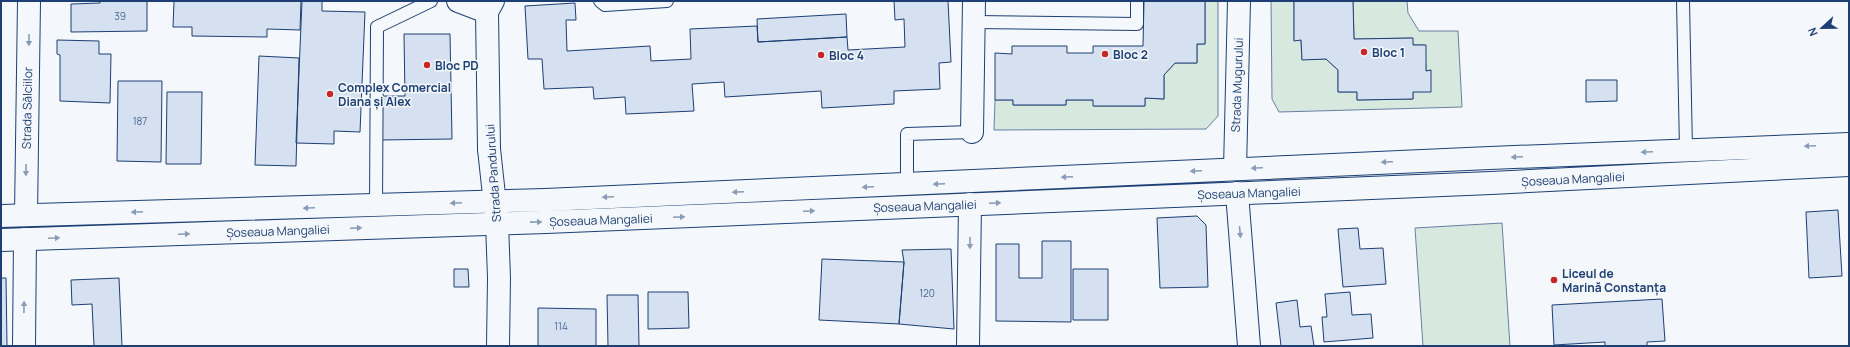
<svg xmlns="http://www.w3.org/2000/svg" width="1850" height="347" viewBox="0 0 1850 347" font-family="Manrope,sans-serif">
<rect width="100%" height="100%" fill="#f4f7fb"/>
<path fill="#d7e8df" stroke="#687fa3" d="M1205,1H1218V116L1206,129L994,130L995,100H1013V105H1066V100H1093L1094,106H1145V98L1164,99V75L1175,63H1197V44H1205Z
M1271,1H1294V40H1301L1302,59H1326L1338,70V92H1357V100L1413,99V92L1430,70L1426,71L1425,45H1413L1412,38L1354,39L1353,1H1407L1408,13L1419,31H1458L1462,107L1279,112L1272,99Z
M1502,223L1510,346H1423L1415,228Z"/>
<path fill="#d5e0f0" stroke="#1d3f73" d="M100,1H147V31L71,32V4L100,3Z
M174,1H301L300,30L267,29V37L192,36V27H173Z
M302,1H322V11L365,12L360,132L334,131V144L296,143Z
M894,1H948L951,62L939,63L940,89L894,91V104L822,108L821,91L725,97L724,82L692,84L694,111L626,114L625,97L594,99L593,87L544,89L542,59H528L525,6L575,3L576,20H566L567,51L650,46L651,61L691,59L690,29L757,26L758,42L847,37L848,50L905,47L904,19L895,20Z
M1144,1H1205V44H1197V63H1175L1164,75V99L1145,98V106H1093V100H1066V105H1013V100H995V53L1012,54V46H1067V53H1093V46H1143Z
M1294,1H1353L1354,39L1413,38V45H1426V71L1431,70V92H1413V99L1357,100V92H1338V70L1326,59L1302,60L1301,40L1294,41Z
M846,14L847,37L758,42L757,19Z
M404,34H450L452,139L380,140L379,96H405Z
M57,40L99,41V54H111L110,103L60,101V55L57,54Z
M259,56L299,58L296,166L255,165Z
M1586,80H1617V101L1586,102Z
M118,81H162L161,162L117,161Z
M167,92H202L201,164H166Z
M1838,210L1842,276L1809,278L1806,212Z
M1197,216L1206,225L1208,287L1160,288L1157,218Z
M1358,228L1360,249L1383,248L1386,284L1343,287L1338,229Z
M1042,241H1071V322L996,321V244H1019V278H1042Z
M951,249L954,329L899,324L904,262L902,250Z
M822,259L904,262L899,324L819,320Z
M454,269H468L469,287H454Z
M1073,269H1108V320H1073Z
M1,278H6L7,346H1Z
M119,278L122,346H94L92,304L72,305L71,280Z
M648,292H688L689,328L648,329Z
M1350,292L1352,315L1371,314L1373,338L1324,342L1322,317H1327L1325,294Z
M607,295H638L639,346H608Z
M1662,299L1665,341L1647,342V346H1605V342L1554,345L1552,305Z
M1297,300L1300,327L1311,326L1314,346H1281L1276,303Z
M538,308L596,309V346H538Z"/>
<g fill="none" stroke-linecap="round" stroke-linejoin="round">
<defs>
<path id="service" d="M600,1L605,5L667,1
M1683,1L1686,150
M974,22L1137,24V1
M907,185V134L972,132
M376,206L377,27L431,1"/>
<path id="minor" d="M458,1L487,12
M972,132L974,1
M489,149L487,12L493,1
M1235,169L1239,1
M1237,193L1249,346
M26,215L29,1
M24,346L25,239
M968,346L970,204"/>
<path id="tertiary" d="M489,149L497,223L499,278L498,346"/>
<path id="primary" d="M1,216L545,200L1490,158L1849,144
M1,240L546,222L1491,183L1849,165"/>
</defs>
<use href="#service" stroke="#1d3f73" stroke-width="14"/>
<use href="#minor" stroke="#1d3f73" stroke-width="24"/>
<use href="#tertiary" stroke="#1d3f73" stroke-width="24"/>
<use href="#primary" stroke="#1d3f73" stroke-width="24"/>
<use href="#service" stroke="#f4f7fb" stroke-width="12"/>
<use href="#minor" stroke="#f4f7fb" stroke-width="22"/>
<use href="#tertiary" stroke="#f4f7fb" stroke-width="22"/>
<use href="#primary" stroke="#f4f7fb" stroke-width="22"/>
</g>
<defs><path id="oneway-solid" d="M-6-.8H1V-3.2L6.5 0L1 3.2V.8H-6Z"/></defs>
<g fill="#889bb7">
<use href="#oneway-solid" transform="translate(29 40) rotate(91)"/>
<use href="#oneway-solid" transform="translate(1810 146) rotate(177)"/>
<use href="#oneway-solid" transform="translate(1647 152) rotate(178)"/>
<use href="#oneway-solid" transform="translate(1517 157) rotate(178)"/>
<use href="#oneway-solid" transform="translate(1387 162) rotate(177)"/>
<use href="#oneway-solid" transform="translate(1257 168) rotate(177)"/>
<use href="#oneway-solid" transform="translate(26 170) rotate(91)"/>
<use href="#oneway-solid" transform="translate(1196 171) rotate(177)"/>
<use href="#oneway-solid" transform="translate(1067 177) rotate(177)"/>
<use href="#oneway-solid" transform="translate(939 184) rotate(178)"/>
<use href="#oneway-solid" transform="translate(868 187) rotate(178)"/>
<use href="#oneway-solid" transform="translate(738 192) rotate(178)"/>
<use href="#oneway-solid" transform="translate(608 197) rotate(178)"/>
<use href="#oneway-solid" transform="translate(456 203) rotate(178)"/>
<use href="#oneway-solid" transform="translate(995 203) rotate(-2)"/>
<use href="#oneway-solid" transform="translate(309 208) rotate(178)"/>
<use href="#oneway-solid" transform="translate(809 211) rotate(-2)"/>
<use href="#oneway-solid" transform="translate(137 212) rotate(178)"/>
<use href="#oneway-solid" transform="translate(679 217) rotate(-2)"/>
<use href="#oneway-solid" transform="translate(536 222) rotate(-1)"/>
<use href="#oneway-solid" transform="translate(356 228) rotate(-2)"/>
<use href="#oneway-solid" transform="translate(1240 232) rotate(85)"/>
<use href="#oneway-solid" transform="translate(184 234) rotate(-2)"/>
<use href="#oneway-solid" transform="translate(54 238) rotate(-2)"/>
<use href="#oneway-solid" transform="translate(970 243) rotate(91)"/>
<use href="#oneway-solid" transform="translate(24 307) rotate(-89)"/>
</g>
<g fill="#c62828" stroke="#f4f7fb" stroke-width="1.5">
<circle cx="1364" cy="52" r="4"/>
<circle cx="1105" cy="54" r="4"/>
<circle cx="821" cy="55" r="4"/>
<circle cx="427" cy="65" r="4"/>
<circle cx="330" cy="94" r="4"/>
<circle cx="1554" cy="280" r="4"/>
</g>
<g text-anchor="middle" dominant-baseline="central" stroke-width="3" stroke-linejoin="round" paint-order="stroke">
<g font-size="10" fill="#4b6792">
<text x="120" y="16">39</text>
<text x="140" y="121">187</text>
<text x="927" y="293">120</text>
<text x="561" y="326">114</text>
</g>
<g font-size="12" font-weight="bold" fill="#1d3f73" stroke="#f4f7fb" text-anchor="start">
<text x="1372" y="52">Bloc 1</text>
<text x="1113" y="54">Bloc 2</text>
<text x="829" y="55">Bloc 4</text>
<text x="435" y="65">Bloc PD</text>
<text x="338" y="87">Complex Comercial<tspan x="338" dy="14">Diana și Alex</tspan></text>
<text x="1562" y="273">Liceul de<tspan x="1562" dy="14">Marină Constanța</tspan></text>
</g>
<g font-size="12" fill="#1d3f73" stroke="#f4f7fb">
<text transform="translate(1237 85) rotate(-88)">Strada Mugurului</text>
<text transform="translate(27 108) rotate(-89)">Strada Sălciilor</text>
<text transform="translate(493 173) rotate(-94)">Strada Pandurului</text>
<text transform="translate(1573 179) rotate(-3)">Șoseaua Mangaliei</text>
<text transform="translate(1249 193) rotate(-2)">Șoseaua Mangaliei</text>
<text transform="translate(925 206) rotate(-2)">Șoseaua Mangaliei</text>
<text transform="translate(601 220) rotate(-2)">Șoseaua Mangaliei</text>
<text transform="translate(278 231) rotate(-2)">Șoseaua Mangaliei</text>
</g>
</g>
<rect width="1850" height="347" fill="none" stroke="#1d3f73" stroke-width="4"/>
<g transform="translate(1822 28) rotate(248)" stroke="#f4f7fb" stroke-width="3" paint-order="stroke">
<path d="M0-3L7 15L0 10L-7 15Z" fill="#1d3f73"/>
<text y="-6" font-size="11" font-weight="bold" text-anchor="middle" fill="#1d3f73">N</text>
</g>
</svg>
